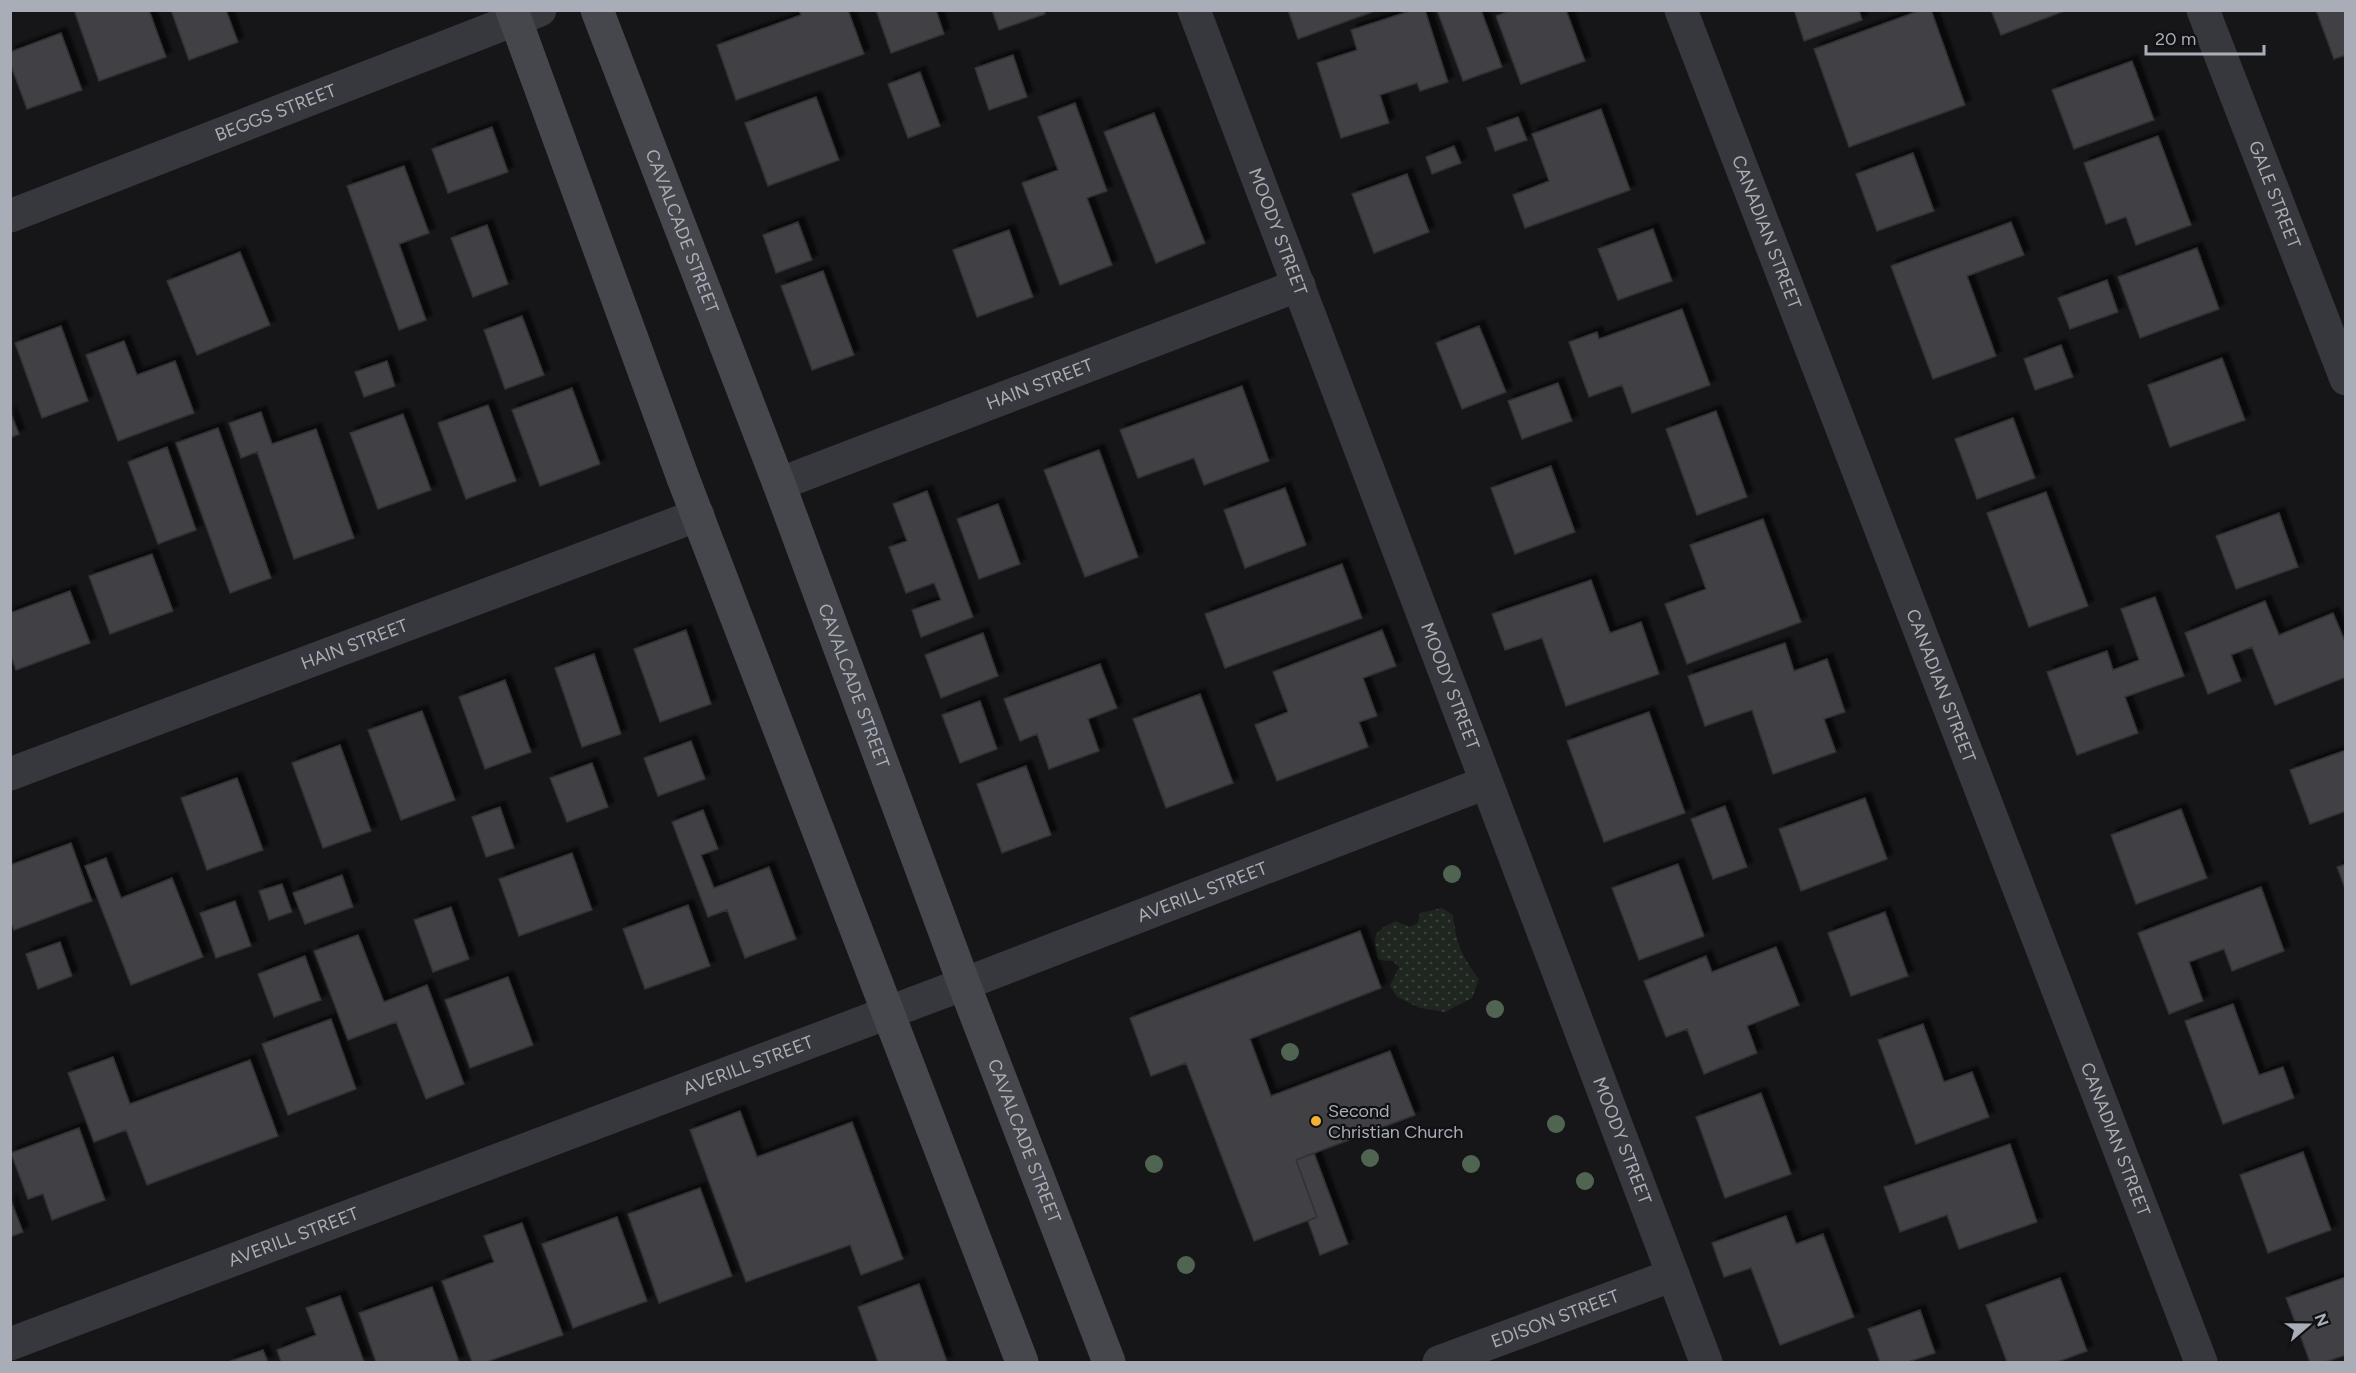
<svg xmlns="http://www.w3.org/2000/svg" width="2356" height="1373" viewBox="0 0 2356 1373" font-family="Figtree,sans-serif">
<defs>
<pattern id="grass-dots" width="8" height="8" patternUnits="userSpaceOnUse" patternTransform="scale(1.5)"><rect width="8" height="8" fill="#1e261f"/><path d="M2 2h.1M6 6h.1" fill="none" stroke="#3c433d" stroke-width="1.8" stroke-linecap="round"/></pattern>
<filter id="shadow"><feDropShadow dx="5.5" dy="-5.5" stdDeviation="1.5" flood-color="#0009"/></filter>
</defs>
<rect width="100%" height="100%" fill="#161618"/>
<path fill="url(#grass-dots)" d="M1442,908L1453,915C1456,943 1462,957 1479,979L1472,998L1445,1012L1420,1008L1397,997L1390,986L1399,967L1393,961L1378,960C1373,935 1372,932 1396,921L1409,927L1418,923L1420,913Z"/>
<path fill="#404145" stroke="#303034" stroke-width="1.5" filter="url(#shadow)" d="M74,10H149L166,57L99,81Z
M171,10H226L238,42L189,60Z
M799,10H848L864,54L736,100L717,45L801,15Z
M876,10H936L944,34L891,53Z
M992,10H1044L1045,14L999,30Z
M1288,10H1371L1372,12L1298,39Z
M1413,10H1425L1448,82L1420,91L1417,83L1380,95L1389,123L1341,138L1317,63L1357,50L1351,30Z
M1437,10H1481L1502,67L1463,81Z
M1511,10H1566L1585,61L1521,84L1496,16Z
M1794,10H1859L1862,20L1804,41Z
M1921,10H1931L1965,105L1849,147L1814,49Z
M1991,10H2067L2001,35Z
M2316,10H2346V55L2334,59Z
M61,33L82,90L27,109L10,63V52Z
M1013,55L1027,97L989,110L975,68Z
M2132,61L2154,120L2074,149L2052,90Z
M920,72L940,126L908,138L888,84Z
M816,97L839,160L768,186L745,123Z
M1075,103L1107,191L1087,198L1112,265L1060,285L1022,183L1058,170L1038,117Z
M1601,109L1630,190L1525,228L1513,195L1549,181L1532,134Z
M1154,113L1205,243L1156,263L1104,132Z
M1518,117L1527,140L1495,151L1487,128Z
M492,127L508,172L448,193L432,149Z
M2158,136L2191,225L2136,245L2126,217L2106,224L2084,163Z
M1454,146L1461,163L1432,174L1426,157Z
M1913,153L1934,211L1877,231L1856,174Z
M404,166L429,233L399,244L426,320L399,330L347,186Z
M1407,174L1429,232L1374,253L1352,194Z
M798,222L812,260L776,273L763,235Z
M2011,222L2024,255L1967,276L1996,356L1933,379L1891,266Z
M487,225L508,284L473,297L451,238Z
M1653,229L1672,281L1618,300L1598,249Z
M1009,230L1033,297L977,317L953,250Z
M2197,248L2219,309L2140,338L2118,277Z
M240,252L270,325L197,355L167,281Z
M823,271L854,355L812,370L781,286Z
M2107,280L2118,312L2070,329L2058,298Z
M1682,309L1710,385L1632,413L1622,385L1589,397L1569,342L1597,332L1599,339Z
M522,316L544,375L505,389L484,330Z
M61,326L88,401L42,418L15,343Z
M1479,326L1506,392L1462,409L1436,343Z
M124,341L137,375L175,361L194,413L118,441L86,355Z
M2061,345L2073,377L2035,390L2024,359Z
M2222,358L2245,420L2170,447L2148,385Z
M387,361L395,386L364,397L355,372Z
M1558,383L1572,421L1522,439L1508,401Z
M1242,386L1269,461L1204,485L1194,458L1138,478L1120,430Z
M572,388L600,464L540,486L512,410Z
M488,405L516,481L466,499L438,423Z
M10,411L19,434L10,438Z
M1716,411L1747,497L1697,515L1666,429Z
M261,412L272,444L316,429L354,538L294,559L257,452L241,458L229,423Z
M403,414L431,490L378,509L350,433Z
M2013,418L2035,478L1977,499L1955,439Z
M218,428L271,578L230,593L176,443Z
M167,447L196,530L158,544L128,462Z
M1099,450L1138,557L1085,577L1044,470Z
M1551,466L1575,532L1515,554L1491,488Z
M1285,488L1306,545L1245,568L1224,510Z
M927,491L973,617L921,637L912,610L941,600L934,583L906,593L889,547L907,541L893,504Z
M2046,492L2088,606L2029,627L1987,513Z
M998,504L1020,564L979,579L957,519Z
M2279,513L2298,567L2236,589L2216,536Z
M1763,519L1801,622L1687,664L1665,604L1706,589L1690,545Z
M152,554L173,611L110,634L89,576Z
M1342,564L1362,618L1225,668L1205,614Z
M1591,580L1610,633L1641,622L1659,674L1566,706L1542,638L1505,650L1492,614Z
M70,591L90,643L16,670L10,654V613Z
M2155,597L2184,676L2125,697L2138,733L2077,755L2047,672L2107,651L2113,670L2139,660L2121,609Z
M2265,601L2279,635L2333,613L2346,644V677L2275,705L2252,647L2231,655L2241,681L2208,694L2185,633Z
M686,630L711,704L660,722L634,649Z
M1382,630L1396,666L1363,678L1377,716L1359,722L1368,747L1277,781L1255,725L1288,712L1273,672Z
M983,633L998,676L941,698L925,655Z
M1785,643L1794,671L1827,659L1845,712L1824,719L1836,752L1773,774L1752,710L1705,726L1688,676Z
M594,654L621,734L582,747L555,668Z
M1100,664L1117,708L1088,719L1099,751L1049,769L1037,734L1020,741L1004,699Z
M505,680L531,752L485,769L459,697Z
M1200,694L1233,783L1166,808L1133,719Z
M980,701L997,749L960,763L942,715Z
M422,711L455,800L401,820L368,730Z
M1649,712L1685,813L1604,842L1567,741Z
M691,741L705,779L658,796L644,758Z
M340,745L371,831L323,848L292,763Z
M2346,750V811L2310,824L2290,770Z
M592,763L608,807L567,822L550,778Z
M1026,766L1051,835L1002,853L977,784Z
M237,778L263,850L207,870L181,798Z
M1865,798L1887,859L1801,891L1779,829Z
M1725,806L1747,867L1713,879L1691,819Z
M500,807L514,848L486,857L472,817Z
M2181,809L2207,878L2136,904L2111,835Z
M703,810L718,849L701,855L714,888L769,867L796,939L745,958L727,910L708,917L672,822Z
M71,843L92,901L14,930L10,921V865Z
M572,853L592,910L519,936L499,879Z
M106,858L121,898L172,878L203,957L131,985L85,866Z
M1678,864L1704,936L1639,960L1612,888Z
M2346,864V891L2337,867Z
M342,875L353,907L305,924L293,893Z
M282,884L292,912L269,920L259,891Z
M2261,887L2284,951L2232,971L2224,949L2189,962L2203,1001L2169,1014L2138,933Z
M235,901L251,946L216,958L200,913Z
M688,905L710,966L645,989L623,929Z
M451,907L469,959L433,972L414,920Z
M1885,912L1908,976L1851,996L1828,933Z
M1360,931L1381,988L1250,1039L1271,1096L1390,1051L1415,1115L1296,1160L1317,1217L1254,1241L1186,1063L1151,1076L1130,1018Z
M358,935L384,1002L427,985L464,1084L426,1099L396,1022L348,1040L314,951Z
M60,942L72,976L38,989L26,954Z
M1776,947L1799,1005L1747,1026L1757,1053L1704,1074L1687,1029L1666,1037L1644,981L1706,956L1712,972Z
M305,956L321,1000L274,1017L258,974Z
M508,977L533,1045L470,1068L445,1000Z
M2233,1004L2259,1075L2283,1067L2294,1098L2223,1124L2185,1021Z
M331,1019L356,1089L288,1115L262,1044Z
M1923,1024L1944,1082L1972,1072L1989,1117L1916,1144L1878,1040Z
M113,1057L130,1104L250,1060L278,1136L147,1185L126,1130L94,1142L68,1073Z
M1761,1093L1791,1174L1725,1198L1696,1117Z
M740,1111L757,1157L852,1122L903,1259L861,1275L850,1245L746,1282L690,1130Z
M79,1128L105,1200L52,1220L43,1194L28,1199L11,1153Z
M2010,1144L2037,1222L1959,1249L1947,1215L1900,1232L1884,1187Z
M2303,1152L2331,1230L2268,1253L2240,1175Z
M1314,1153L1348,1244L1320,1255L1308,1221L1317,1217L1296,1160Z
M700,1188L732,1276L659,1303L628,1214Z
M10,1198L23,1232L10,1237Z
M1786,1216L1796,1244L1823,1234L1854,1317L1780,1345L1751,1268L1724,1277L1712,1243Z
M617,1217L647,1301L573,1328L542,1244Z
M522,1223L563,1335L486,1362H472L442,1281L494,1262L484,1236Z
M2346,1277V1355L2325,1362H2310L2286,1298Z
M2060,1278L2087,1351L2057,1362H2007L1986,1305Z
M919,1284L947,1362H878L858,1307Z
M432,1287L459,1362H376L359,1313Z
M340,1296L364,1362H281L277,1350L316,1335L306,1308Z
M1920,1310L1935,1353L1908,1362H1880L1868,1329Z
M263,1350L268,1362H228Z"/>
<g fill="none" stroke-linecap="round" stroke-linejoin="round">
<g stroke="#37383d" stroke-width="33">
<path id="s1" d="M1194,10L1706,1362"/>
<path id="s2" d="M1681,10L2201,1362"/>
<path id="s3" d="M2203,10L2346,379"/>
<path id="s4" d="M10,216L540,10"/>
<path id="s5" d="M779,484L1299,285"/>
<path id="s6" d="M10,774L698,515"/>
<path id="s7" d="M10,1344L964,984L1485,783"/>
<path id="s8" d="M1439,1362L1673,1275"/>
</g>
<g stroke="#45474d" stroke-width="33">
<path d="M512,10L683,478L1022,1362"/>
<path id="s9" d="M597,10L779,484L964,984L1109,1362"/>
</g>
</g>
<g fill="#506452">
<circle cx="1452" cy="874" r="9"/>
<circle cx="1495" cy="1009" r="9"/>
<circle cx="1290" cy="1052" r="9"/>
<circle cx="1556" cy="1124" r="9"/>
<circle cx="1370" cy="1158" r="9"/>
<circle cx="1154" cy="1164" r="9"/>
<circle cx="1471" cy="1164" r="9"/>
<circle cx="1585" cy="1181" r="9"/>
<circle cx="1186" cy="1265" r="9"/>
</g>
<circle fill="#f2b134" stroke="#111113" stroke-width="2" cx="1316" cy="1121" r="6"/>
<g text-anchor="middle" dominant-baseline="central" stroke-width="4.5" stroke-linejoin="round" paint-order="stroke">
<g font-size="18" fill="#a8adb8" stroke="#111113">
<text stroke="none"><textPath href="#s4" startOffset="285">BEGGS STREET</textPath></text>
<text stroke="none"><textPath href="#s3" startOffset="198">GALE STREET</textPath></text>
<text stroke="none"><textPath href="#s9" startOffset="237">CAVALCADE STREET</textPath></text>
<text stroke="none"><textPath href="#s1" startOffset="237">MOODY STREET</textPath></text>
<text stroke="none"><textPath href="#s2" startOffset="238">CANADIAN STREET</textPath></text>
<text stroke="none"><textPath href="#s5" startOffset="279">HAIN STREET</textPath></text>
<text stroke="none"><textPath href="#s6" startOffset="368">HAIN STREET</textPath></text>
<text stroke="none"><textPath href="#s9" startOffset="723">CAVALCADE STREET</textPath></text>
<text stroke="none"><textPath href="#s1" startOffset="723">MOODY STREET</textPath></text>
<text stroke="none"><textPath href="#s2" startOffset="724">CANADIAN STREET</textPath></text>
<text stroke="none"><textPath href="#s7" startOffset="1275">AVERILL STREET</textPath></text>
<text stroke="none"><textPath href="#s7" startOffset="789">AVERILL STREET</textPath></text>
<text stroke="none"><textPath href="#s2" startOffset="1210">CANADIAN STREET</textPath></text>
<text stroke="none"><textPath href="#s9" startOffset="1209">CAVALCADE STREET</textPath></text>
<text stroke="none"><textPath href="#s1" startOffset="1209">MOODY STREET</textPath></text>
<text stroke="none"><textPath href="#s7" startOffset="303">AVERILL STREET</textPath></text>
<text stroke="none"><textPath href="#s8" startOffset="124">EDISON STREET</textPath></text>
</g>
<g font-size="18" fill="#a8adb8" stroke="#111113" text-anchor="start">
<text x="1328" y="1111">Second<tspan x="1328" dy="21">Christian Church</tspan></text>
</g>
</g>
<rect width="2356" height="1373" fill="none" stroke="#a8adb8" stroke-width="24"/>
<g transform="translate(2308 1325) rotate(70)" stroke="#111113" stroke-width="4.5" paint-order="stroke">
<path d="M0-4.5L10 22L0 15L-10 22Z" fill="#a8adb8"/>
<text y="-9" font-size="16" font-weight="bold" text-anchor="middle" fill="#a8adb8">N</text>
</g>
<path d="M2146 45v9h118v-9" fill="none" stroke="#a8adb8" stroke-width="3"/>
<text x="2155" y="45" font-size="18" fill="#a8adb8" stroke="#111113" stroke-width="4.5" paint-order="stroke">20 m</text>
</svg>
